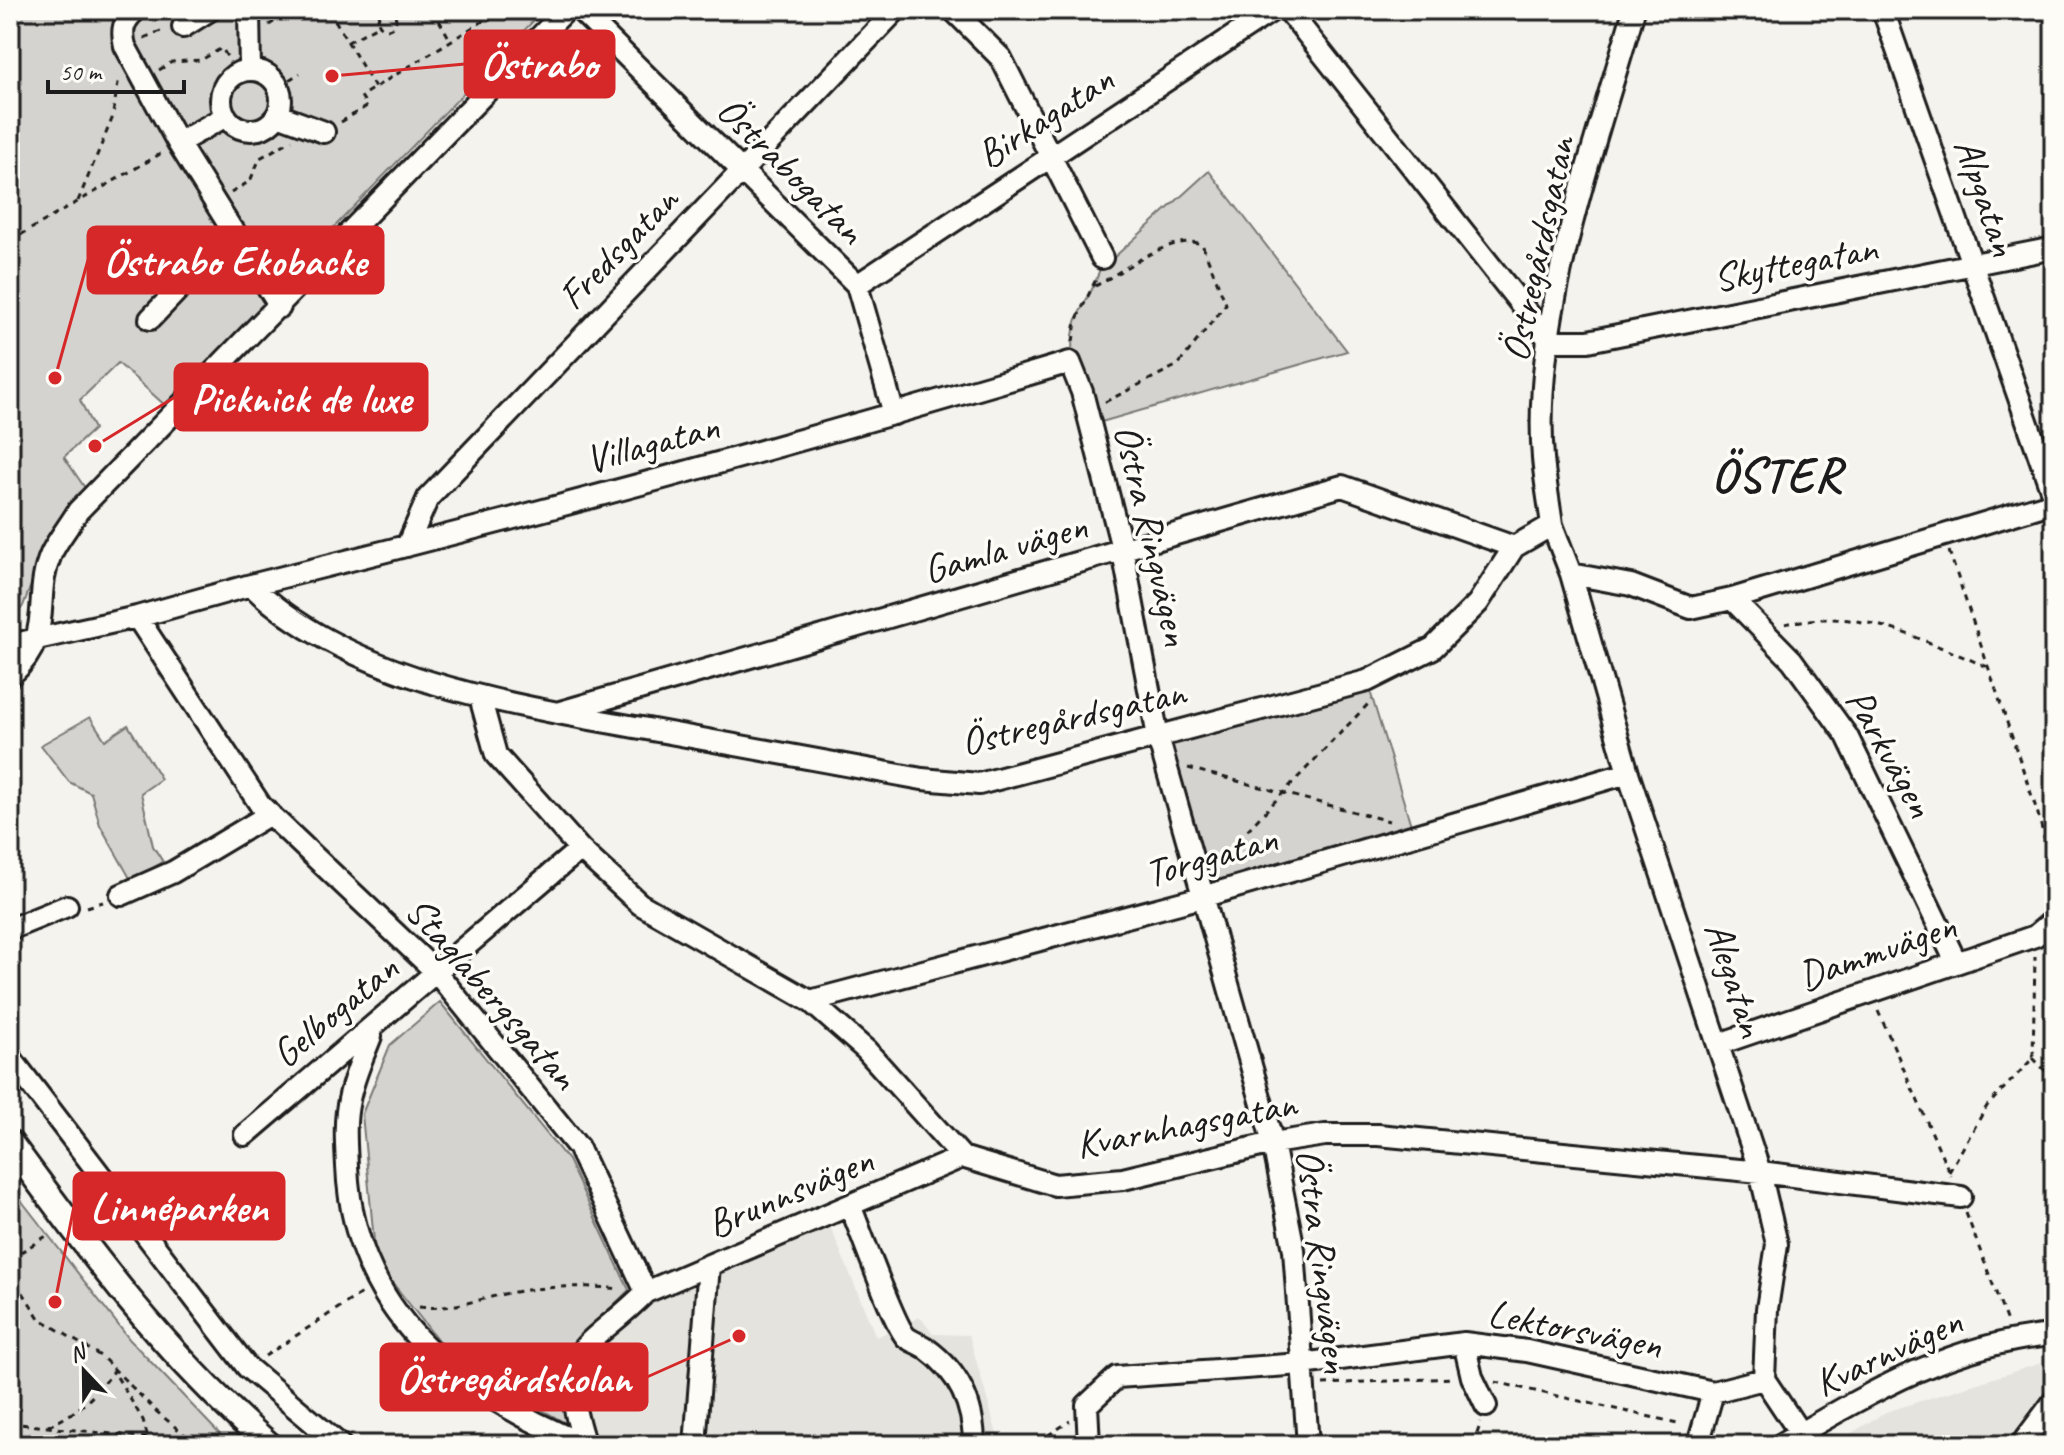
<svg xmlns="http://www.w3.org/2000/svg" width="2064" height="1455" viewBox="0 0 2064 1455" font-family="Caveat,sans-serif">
<rect width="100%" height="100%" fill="#f4f3ee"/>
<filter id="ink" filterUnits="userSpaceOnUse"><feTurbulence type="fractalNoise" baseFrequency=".0125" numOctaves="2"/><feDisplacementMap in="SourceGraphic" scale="16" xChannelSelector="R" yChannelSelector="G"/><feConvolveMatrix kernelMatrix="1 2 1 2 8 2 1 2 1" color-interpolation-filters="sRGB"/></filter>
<g filter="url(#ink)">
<path fill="#e4e3de" d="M830,1226L876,1337L920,1317L933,1334L969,1335L1000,1445H601L580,1405L583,1367L597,1339L647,1303Z
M2054,1359V1445H1832L1886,1412Z"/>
<path fill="#d4d3cf" stroke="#787876" stroke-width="2" d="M10,10H544L282,281L284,288L167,407L118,363L80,400L94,429L64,457L85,488L52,530L23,606L10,623Z
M1209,171L1347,351L1091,425C1079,390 1065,359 1076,322C1081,304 1095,290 1099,271Z
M1367,681L1414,835L1202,897L1158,737Z
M90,717L105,740L128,725L161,779L141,793L153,846L163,862L131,880L100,825L91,793L69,782L41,745Z
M440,1002L568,1160L629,1290L565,1353L574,1428L453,1359L376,1262L362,1114L390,1045Z
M10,1186L130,1340L230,1445H10Z"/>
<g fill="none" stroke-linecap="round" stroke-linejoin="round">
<defs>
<path id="minor" d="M136,10C123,21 121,30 125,46L178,143L280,307
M249,10L250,70
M580,10L857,285L894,414
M953,10L1001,58L1102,258
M1288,10L1550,341
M1883,10L2054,498
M183,27L210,10
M221 100a30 30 0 1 1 60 0a30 30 0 1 1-60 0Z
M278,115L324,132
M178,143L226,116
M857,285L1273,10
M150,319L234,231
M1550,341H1588L2054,248
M1552,525L1571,574L1628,773L1760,1172L1777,1244L1767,1309L1764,1379L1800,1433
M407,546L428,498L896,10
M1571,574L1631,585L1691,608L1732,599L2054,502
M251,585C526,517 799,443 1070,362L1082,392L1123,552L1158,737L1273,1143L1294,1250L1308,1445
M1732,599L1792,660L1847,736L1956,962
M137,617L261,806L436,972L578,1147L646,1292C583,1355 552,1343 585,1445
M10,645L137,617L251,585C353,684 528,708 664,732C750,748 836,763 922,779L979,784L1367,681L1433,648L1478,603L1514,547L1552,525C1549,503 1545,481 1543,458C1531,319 1596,144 1634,10
M10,676C57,633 31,600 51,554C58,539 70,525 78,511L566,10
M480,697L496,755L580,849L640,904L810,1001L866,1050L962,1157L1055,1185L1123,1179L1273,1143L1325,1135H1378L1760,1172L1961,1197
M560,712L1342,486L1514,547
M121,895L173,872L270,814
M10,929L67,906
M810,1001L1202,897L1628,773
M367,1031L371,1036C363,1057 353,1078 349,1100C344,1122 346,1144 347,1166C353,1314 459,1393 585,1445
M1719,1044L2035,936L2054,920
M10,1057L247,1367L340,1445
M245,1135L580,849
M850,1205C859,1227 894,1325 906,1337C912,1342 921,1344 927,1349C960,1373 974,1406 974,1445
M646,1292L962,1157
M1464,1343L1472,1377L1486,1406
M1699,1441L1713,1392
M695,1445L709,1265
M1089,1445L1087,1405L1117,1377L1302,1364L1464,1343L1527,1351L1713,1392L1764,1379
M1780,1445C1866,1395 1952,1342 2054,1335
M2021,1445L2054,1401"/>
<path id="major" d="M10,1143C92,1255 163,1352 269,1445"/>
</defs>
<use href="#minor" stroke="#1c1c1c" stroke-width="26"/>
<use href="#major" stroke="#1c1c1c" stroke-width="30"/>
<path stroke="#1c1c1c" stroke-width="3" stroke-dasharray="6 6" stroke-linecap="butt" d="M329,10L375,88
M433,10L451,41
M378 20a9 9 0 1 1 18 0a9 9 0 1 1-18 0Z
M396,15L405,10
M269,25L293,10
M144,38L166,29
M348,42L379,25
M159,70L172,62L201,60L222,48L230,62
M279,86L300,73
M341,122L367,106L361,96L501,10
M231,193L250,181L260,158L292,140
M78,201L112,119L119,77
M10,241L162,153
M1095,286C1123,272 1170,233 1202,244L1226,304L1178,365L1103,403
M1073,342L1076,321L1098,275
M1949,551L2038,814L2054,875
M1785,624C1862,606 1918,639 1988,667
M1188,768L1389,821
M1214,865L1372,700
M87,907L103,902
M1878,1011L1951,1176
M2033,1058L2054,1080
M1949,1172L1987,1106L2033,1058L2035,957
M78,1180L91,1200L86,1205
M1966,1213L2007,1322
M10,1259L48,1235
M10,1272L39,1318L102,1357L156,1411L197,1445
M419,1307C448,1310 477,1300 504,1294C542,1286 582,1285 621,1289
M265,1356L363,1292
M117,1377L143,1420L150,1445
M1495,1382L1682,1424
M1323,1384L1452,1378
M10,1423L149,1438
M48,1426C77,1414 95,1396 114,1371
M1200,1440V1445
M1053,1445L1047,1436L1070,1421
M1473,1445L1481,1422"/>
<use href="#minor" stroke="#fdfcf7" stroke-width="20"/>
<use href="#major" stroke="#fdfcf7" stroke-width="24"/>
</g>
</g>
<g text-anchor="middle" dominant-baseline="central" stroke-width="7" stroke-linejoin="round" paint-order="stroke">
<g font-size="40" fill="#1c1c1c" stroke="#fdfcf7">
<text transform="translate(1045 117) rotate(-33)">Birkagatan</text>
<text transform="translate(791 170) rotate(45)">Östrabogatan</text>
<text transform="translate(1986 197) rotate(71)">Alpgatan</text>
<text transform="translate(618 248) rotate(-46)">Fredsgatan</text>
<text transform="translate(1538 249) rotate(-78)">Östregårdsgatan</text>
<text transform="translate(1795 263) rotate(-11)">Skyttegatan</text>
<text transform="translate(652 443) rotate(-15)">Villagatan</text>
<text transform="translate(1152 535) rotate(77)">Östra Ringvägen</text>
<text transform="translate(1005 548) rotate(-16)">Gamla vägen</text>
<text transform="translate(1073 717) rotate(-13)">Östregårdsgatan</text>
<text transform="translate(1890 753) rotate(61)">Parkvägen</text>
<text transform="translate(1211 856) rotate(-16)">Torggatan</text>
<text transform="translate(1877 951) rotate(-19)">Dammvägen</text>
<text transform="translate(1735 979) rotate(72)">Alegatan</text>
<text transform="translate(492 993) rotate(49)">Staglabergsgatan</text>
<text transform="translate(335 1011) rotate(-40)">Gelbogatan</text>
<text transform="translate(1186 1124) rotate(-11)">Kvarnhagsgatan</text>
<text transform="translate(790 1192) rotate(-23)">Brunnsvägen</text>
<text transform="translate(1323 1261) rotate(83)">Östra Ringvägen</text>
<text transform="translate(1575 1329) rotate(11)">Lektorsvägen</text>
<text transform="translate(1888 1352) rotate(-25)">Kvarnvägen</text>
</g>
<g font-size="48" font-weight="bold" letter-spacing="2" fill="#1c1c1c" stroke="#fdfcf7">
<text x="1777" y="475">ÖSTER</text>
</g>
</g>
<path fill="none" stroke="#d62828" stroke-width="3" d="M332 76L465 64M55 378L88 260M95 446L175 397M55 1302L74 1206M739 1336L647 1377"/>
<g fill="#d62828" stroke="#fdfcf7" stroke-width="3">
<circle cx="332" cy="76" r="8"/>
<circle cx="55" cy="378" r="8"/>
<circle cx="95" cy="446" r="8"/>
<circle cx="55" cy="1302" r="8"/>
<circle cx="739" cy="1336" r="8"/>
</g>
<g fill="#d62828" stroke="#d62828" stroke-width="3">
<rect x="465" y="31" width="149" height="66" rx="8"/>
<rect x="88" y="227" width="295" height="66" rx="8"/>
<rect x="175" y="364" width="252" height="66" rx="8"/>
<rect x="74" y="1173" width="210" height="66" rx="8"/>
<rect x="381" y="1344" width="266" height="66" rx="8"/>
</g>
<g font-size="42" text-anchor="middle" font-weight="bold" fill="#fff">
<text x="539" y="78">Östrabo</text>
<text x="235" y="275">Östrabo Ekobacke</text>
<text x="301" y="412">Picknick de luxe</text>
<text x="179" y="1221">Linnéparken</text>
<text x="514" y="1392">Östregårdskolan</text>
</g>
<rect width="2064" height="1455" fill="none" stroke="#fdfcf7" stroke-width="40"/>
<rect x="20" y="20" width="2024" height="1415" fill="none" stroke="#1c1c1c" stroke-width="3" filter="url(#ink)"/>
<g transform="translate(84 1371) rotate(338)" stroke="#fdfcf7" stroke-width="6" paint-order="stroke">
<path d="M0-6L14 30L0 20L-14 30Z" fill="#1c1c1c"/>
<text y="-12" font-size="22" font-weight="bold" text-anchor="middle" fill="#1c1c1c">N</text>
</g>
<path d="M48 80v12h136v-12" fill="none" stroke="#1c1c1c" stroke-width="4"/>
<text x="60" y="80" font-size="24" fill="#1c1c1c" stroke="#fdfcf7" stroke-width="6" paint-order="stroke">50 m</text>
</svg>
